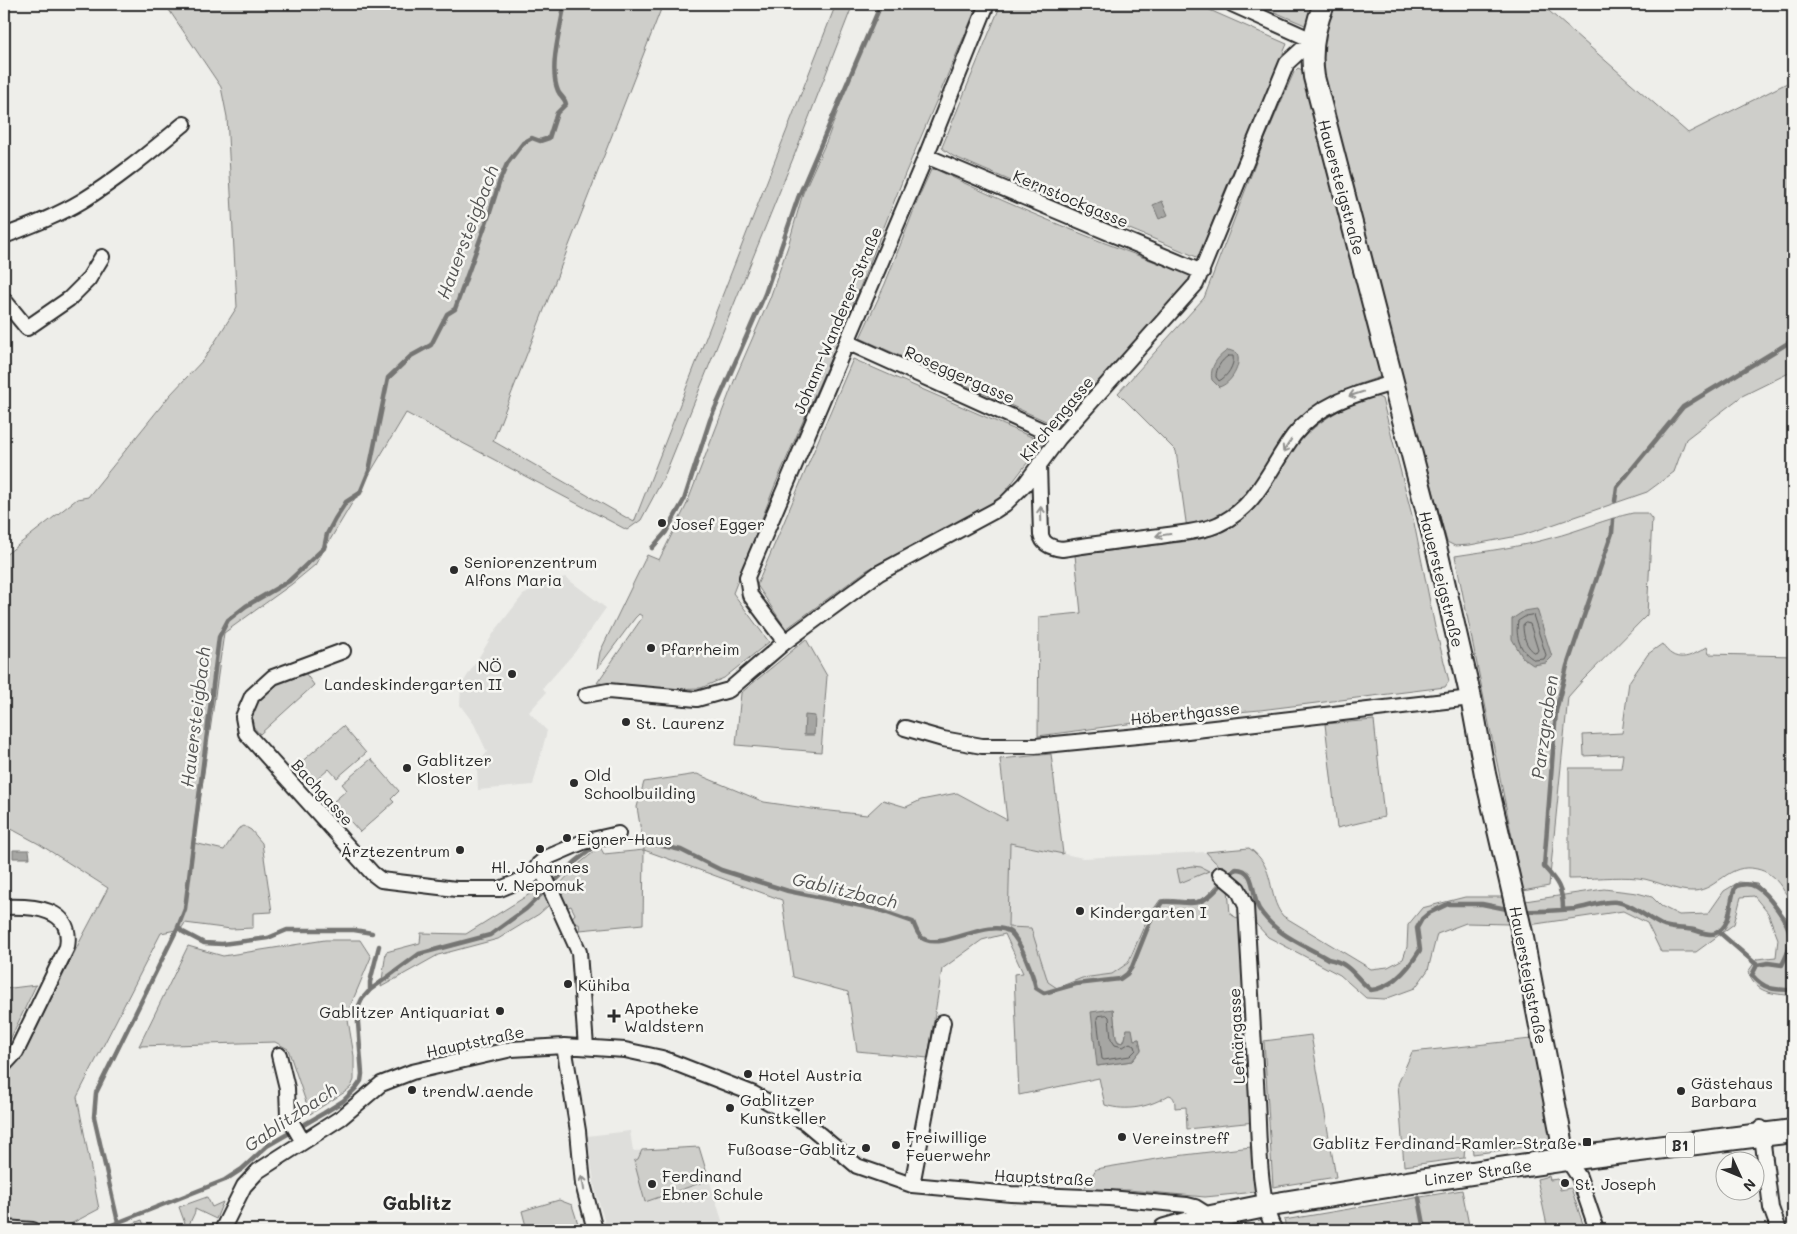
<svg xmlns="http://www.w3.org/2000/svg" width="1797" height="1234" viewBox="0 0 1797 1234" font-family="Mali,sans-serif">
<rect width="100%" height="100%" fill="#eeeeea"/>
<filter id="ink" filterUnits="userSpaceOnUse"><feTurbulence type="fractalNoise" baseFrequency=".02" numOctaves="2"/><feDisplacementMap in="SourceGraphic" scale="10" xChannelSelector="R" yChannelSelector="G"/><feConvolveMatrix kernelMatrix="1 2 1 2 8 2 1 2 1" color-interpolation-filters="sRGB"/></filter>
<g filter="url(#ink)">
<path fill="#dededb" d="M565,577L606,608L575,652L543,688L546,693L529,712L547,731L533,785L478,790L477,766L487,752L474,724L460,705L461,686L495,631L523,595L540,586Z
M1009,842L1083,858L1206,852L1214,861L1228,871L1204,898L1191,901L1171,899L1160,901L1148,917L1128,963L1112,974L1082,978L1057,988L1048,983L1031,928L1008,927Z
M630,1131L633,1151L699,1147L725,1230H607L595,1189L587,1136Z"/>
<path fill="#cececa" stroke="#7c7c7a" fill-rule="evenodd" d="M165,4H663L493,441L634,522L836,4H853L794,156L664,477L641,520L627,530L406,413L315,565L292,584L224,633L194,843L224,850L238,829L244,826L251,830L262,843L272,912L253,913V928L231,929L185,923L181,929L161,933L77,1097L99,1209L63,1228L4,1224V1074L11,1069L24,1054L79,943L108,888L39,844L4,825V556L77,499L88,497L170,395L204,359L237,307L227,117L221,87Z
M883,4H978L905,174L843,330L775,485L733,593L769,642L724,678L701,688L667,689L597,683L642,618V616L639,614L635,618L597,669L600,652L647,555L659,560L686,506L736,376L770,298L788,246L803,193L827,140L849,80Z
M1001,4H1196L1287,44L1220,202L1199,258C1118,223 1034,192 953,156L943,149L942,147L947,135Z
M1256,4H1314L1305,25Z
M1337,4H1541L1688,133L1793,80V371L1742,396L1686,439L1674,472L1647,492L1523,535L1470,545L1455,546L1447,542L1322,80L1320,38Z
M1298,68L1302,70L1383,376L1356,385L1328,400L1258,483L1227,514L1187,529L1176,451L1118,393L1204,298L1265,139L1294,72Z
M935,169C1017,209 1103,244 1189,274L1192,276L1180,292L1057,426L860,338L885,284L921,192L931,170Z
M853,359L1043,442L999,500L867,570L786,629L757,585C790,510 820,434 853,359Z
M1374,395L1382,399L1414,523L1435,627L1449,681L1445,687L1260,710L1172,718L1038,736L1039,617L1081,613L1075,555C1101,552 1128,549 1154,545C1180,542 1206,541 1228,529C1265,508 1270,480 1293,450C1314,422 1342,407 1374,395Z
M1633,513H1647L1652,519L1647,615L1583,680L1568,697L1549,886L1523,891L1455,556C1487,551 1520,547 1551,538C1579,531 1605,519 1633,513Z
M806,639L827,676L821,752L736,745L741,693Z
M1662,644C1675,664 1689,658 1707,647L1709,654L1793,656V906C1784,891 1776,873 1757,869C1728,862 1718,890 1694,891C1675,892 1657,880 1638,878C1617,876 1590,879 1569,879V768H1621L1623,754L1584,756L1583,735L1622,733L1629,682L1648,654Z
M303,670L314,685L260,734C257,731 252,726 251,721C244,694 285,679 303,670Z
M1374,720L1384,817L1337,828L1325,724Z
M343,726L366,753L337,778L329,769L314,782L299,764Z
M1051,754L1063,854L1010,843L1008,927L1031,928L1048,982L1057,988L1082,978L1112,974L1128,963L1148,917L1160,900C1174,897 1193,905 1205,897C1210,893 1215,887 1219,882L1228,889L1230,914L1244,922L1255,1122L1187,1129L1186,1107L1175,1108C1175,1103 1175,1096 1169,1095C1150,1107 1127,1112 1105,1105L1099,1078L1019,1095L1014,974L1023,973L1005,934L982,940L942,969L928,1058L857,1051L848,992L793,977L782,900L644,850L643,924L580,930L579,924H573L571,919L575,914L571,906L565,908L556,888L579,864L600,847L604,854L644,850L637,807L644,782L697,774L764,802L812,809L867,815L883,800L906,807L921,800L957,793L1007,820L1000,759ZM1113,1009L1116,1038L1119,1042L1123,1043L1125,1039L1127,1029L1134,1040L1139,1039L1141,1050L1132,1061L1098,1066Z
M371,759L399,791L391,799L394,802L360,832L333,802L347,790L342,784Z
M1249,848C1277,867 1266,895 1283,916L1371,969L1388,967L1403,959L1407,947L1408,925L1422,908L1465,897H1502L1508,924L1466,923L1437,934L1428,970L1415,988L1385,999L1366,998L1340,975L1268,937L1256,924L1252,901L1246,887L1214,861L1206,852Z
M1193,866L1201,867L1209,871L1180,883L1177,869Z
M1739,882L1757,884L1793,925V996C1772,993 1756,994 1748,972L1757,959L1776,957L1778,939L1768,913L1754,896L1741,897L1734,924L1696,952H1661L1647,923L1623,911L1529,925L1525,901L1604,889L1637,893L1652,897L1661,906L1679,915L1708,914L1724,891Z
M541,887L549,905L539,914L498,939L438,955L381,987L386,952L420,943L421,933L466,934Z
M325,940H360L371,957L347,1014L354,1056V1080L351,1087L345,1092L310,1114L288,1049L275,1042L139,1046L188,946L223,956Z
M36,985L5,1050L4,1051V989Z
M1311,1035L1336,1177L1273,1187L1264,1041Z
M1531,1039L1551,1139L1548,1144L1473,1154L1472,1144L1465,1145L1464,1158L1404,1166L1398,1084L1412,1052Z
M699,1147L709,1180L645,1202L634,1161L638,1159L642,1150Z
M1251,1147L1256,1192L1205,1197L1128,1190L1086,1191L1084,1189L1096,1169L1168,1157Z
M1549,1176L1550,1180L1558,1179L1560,1190L1571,1188L1585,1230H1548L1537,1179Z
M1462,1190L1470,1230H1287L1284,1220Z
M207,1197L212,1207L223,1202L216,1219L195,1209V1212L187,1229L179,1207Z
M559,1200L572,1205L580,1230H527L522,1211Z
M142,1220L146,1230H124L126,1226Z"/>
<path fill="#a6a6a3" stroke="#757573" d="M1162,201L1168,215L1159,219L1153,205Z
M1229,350L1237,353C1242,365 1231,384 1219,387L1212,380C1209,368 1218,355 1229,350Z
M1537,609L1552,657L1546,663L1533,665L1523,658L1512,639V619L1524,611Z
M805,715L815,716L814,735H804Z
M13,850H29L30,858H13Z
M1113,1009L1116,1038L1118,1042L1123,1043L1125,1039L1127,1029H1132L1134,1040L1139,1039L1141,1050L1132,1061L1097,1066L1091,1012Z"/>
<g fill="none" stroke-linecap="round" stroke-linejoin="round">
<path stroke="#5c5c5b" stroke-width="1" d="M1228,356H1233C1235,365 1227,377 1219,381L1216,377C1216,368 1221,361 1228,356Z
M1533,615L1546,655L1544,659L1535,660C1520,652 1515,637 1518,621L1526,616Z
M1526,623L1530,624L1538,650L1536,653C1526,648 1523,636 1523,625Z
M1107,1015L1109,1017L1111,1039L1115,1045L1123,1047L1130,1043L1135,1046L1136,1050L1130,1056L1104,1060L1102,1059L1097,1018L1098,1016Z"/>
<path stroke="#757573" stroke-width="4.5" d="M1615,501L1617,487L1683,407L1793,340
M652,548L666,532L684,500L710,420L765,294L798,198L881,4
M610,842L640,841L681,850L721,870L788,891L876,909L913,922C916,929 918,937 926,940C947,948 990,918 1010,932C1021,941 1033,975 1036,988L1044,993L1076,984L1120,979L1127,974L1132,967L1152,917L1162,902C1171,901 1180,903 1190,903C1211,904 1221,881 1236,869C1257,869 1251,896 1259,909C1277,936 1301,943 1328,959C1351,963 1354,977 1371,990C1393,988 1409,968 1420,950L1417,928L1422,919L1429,913L1448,904H1482L1512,910
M1563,909C1563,889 1557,881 1544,867L1556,711L1567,666L1612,533L1613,520
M1522,911C1535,912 1562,910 1575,909C1588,907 1605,900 1617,902C1633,904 1649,920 1664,926C1674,929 1684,928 1694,930C1701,932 1710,936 1716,933C1734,924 1728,900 1736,886C1743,884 1749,883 1756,887C1767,893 1789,922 1790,935C1791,947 1787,955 1782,965L1768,963L1757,965L1752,975C1764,990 1775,990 1793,990
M1719,932L1757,965
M372,933L354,930H287L268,938L222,944L204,943L183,932L178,927L185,909L219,637L228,620L246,606L289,581L324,548L327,534L335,519L346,502L360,493L369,471L388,378L411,356L431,345L447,314L455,309L490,212L500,180L507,164L523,143L532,138L540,141L549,138L557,113L566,104C565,98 560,96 558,91C549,69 559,35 563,12L567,4
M370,990V982L379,946
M1419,1198L1425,1230
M118,1222L94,1117L96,1093L178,927
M99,1230L225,1180L242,1169L267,1146L324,1113L343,1101L356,1088L361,1081L362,1074L357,1010L362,999L370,990L419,954L490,935L526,909L575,862L598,844"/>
<defs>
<path id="street" d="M926,156L1202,272
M4,236C30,226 57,216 82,201C118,179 151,151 184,124
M4,300L27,328L69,299L88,280L102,257
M847,342L1059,438
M1039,464L1041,535C1043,545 1053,548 1062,549C1094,544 1127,540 1160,536C1178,533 1203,532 1219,524C1258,506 1270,467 1294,435C1319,403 1356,394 1393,383
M785,642L750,595L747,577L926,156L987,4
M343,651L273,677L252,696L243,717L246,733L372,873L381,880L456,889H500L532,876L539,864L546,858L583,842L618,834
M586,695L608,691L697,699L729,690L785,642L879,573L996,510L1005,504L1025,484L1059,438L1196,284L1287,63L1312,40L1232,4
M905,728L943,739L982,746H1035L1179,732L1471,698
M539,864L579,952L586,1047
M1220,874L1238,889L1246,906C1250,971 1253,1035 1257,1100C1259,1132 1258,1204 1275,1230
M4,907C32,906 74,907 67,947L16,1052L4,1065
M564,1046L578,1131L583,1184L595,1230
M279,1055L287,1088L288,1116L303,1142
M1761,1128L1771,1208L1779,1230
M1567,1159L1579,1177L1597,1230
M912,1185L943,1022
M4,1228L33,1230
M222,1230L244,1186L258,1171L342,1117L381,1084L412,1072L512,1049L564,1046L625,1050L662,1058L754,1094L806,1123L857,1166L912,1185L1011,1194L1109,1198L1187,1205L1195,1207L1211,1217"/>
<path id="secondary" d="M1324,4C1314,28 1310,51 1314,77L1438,555L1471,698L1485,774L1522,933L1563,1146L1567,1159"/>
<path id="primary" d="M1165,1230L1211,1217L1265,1206L1425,1180L1567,1159L1793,1131"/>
</defs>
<use href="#street" stroke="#2b2b2b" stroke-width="18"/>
<use href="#secondary" stroke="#2b2b2b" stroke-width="24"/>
<use href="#primary" stroke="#2b2b2b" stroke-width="26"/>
<use href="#street" stroke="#f6f6f2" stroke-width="14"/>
<use href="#secondary" stroke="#f6f6f2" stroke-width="20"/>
<use href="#primary" stroke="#f6f6f2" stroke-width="22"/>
</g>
<defs><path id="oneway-shaft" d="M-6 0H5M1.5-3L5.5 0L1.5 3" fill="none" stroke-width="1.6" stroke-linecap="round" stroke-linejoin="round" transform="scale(1.25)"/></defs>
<g stroke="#90908e">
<use href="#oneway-shaft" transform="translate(1356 394) rotate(162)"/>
<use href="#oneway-shaft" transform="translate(1287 446) rotate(123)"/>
<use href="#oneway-shaft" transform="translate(1041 514) rotate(-92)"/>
<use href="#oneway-shaft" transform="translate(1163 535) rotate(172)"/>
<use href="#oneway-shaft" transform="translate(583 1183) rotate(-99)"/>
</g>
</g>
<g fill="#2b2b2b" stroke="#f6f6f2" stroke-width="2">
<circle cx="662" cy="523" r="5"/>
<circle cx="454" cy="570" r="5"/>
<circle cx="651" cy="648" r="5"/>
<circle cx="512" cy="674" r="5"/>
<circle cx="626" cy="722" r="5"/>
<circle cx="407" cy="768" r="5"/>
<circle cx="574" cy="783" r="5"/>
<circle cx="567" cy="838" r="5"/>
<circle cx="540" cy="849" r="5"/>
<circle cx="460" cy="850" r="5"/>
<circle cx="1080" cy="911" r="5"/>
<circle cx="568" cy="984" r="5"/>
<circle cx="500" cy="1011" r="5"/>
<path d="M611.5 1008.5h5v5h5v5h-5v5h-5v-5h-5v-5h5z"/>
<circle cx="748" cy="1074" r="5"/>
<circle cx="412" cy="1090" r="5"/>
<circle cx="1681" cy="1091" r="5"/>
<circle cx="730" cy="1108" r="5"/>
<circle cx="1122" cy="1137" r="5"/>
<rect x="1582" y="1137" width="10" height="10" rx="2.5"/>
<circle cx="896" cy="1145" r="5"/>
<circle cx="866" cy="1148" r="5"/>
<circle cx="1565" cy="1183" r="5"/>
<circle cx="652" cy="1184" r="5"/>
</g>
<g text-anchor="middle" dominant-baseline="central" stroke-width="5" stroke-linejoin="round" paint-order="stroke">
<rect fill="#f6f6f2" stroke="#686867" stroke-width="1" x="1666" y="1132.5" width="28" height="25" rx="4"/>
<g font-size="15" font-weight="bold" fill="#2b2b2b">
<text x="1680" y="1145">B1</text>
</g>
<g font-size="16" fill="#2b2b2b" stroke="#f6f6f2">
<text transform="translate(1342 187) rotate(75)">Hauersteigstraße</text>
<text transform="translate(1071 198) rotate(23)">Kernstockgasse</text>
<text transform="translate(837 320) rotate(-67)">Johann-Wanderer-Straße</text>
<text transform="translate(960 374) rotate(24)">Roseggergasse</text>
<text transform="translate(1056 418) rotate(-50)">Kirchengasse</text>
<text transform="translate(1442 579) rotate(76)">Hauersteigstraße</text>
<text transform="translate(1185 713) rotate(-6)">Höberthgasse</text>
<text transform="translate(323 792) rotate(48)">Bachgasse</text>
<text transform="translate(1529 975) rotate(79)">Hauersteigstraße</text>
<text transform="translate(1236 1036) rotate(-93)">Lefnärgasse</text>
<text transform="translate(475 1041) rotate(-12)">Hauptstraße</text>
<text transform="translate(1478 1172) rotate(-8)">Linzer Straße</text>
<text transform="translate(1044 1177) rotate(3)">Hauptstraße</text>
</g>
<g font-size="16" fill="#2b2b2b" stroke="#f6f6f2" text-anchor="start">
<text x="672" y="523">Josef Egger</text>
<text x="464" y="561">Seniorenzentrum<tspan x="464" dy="18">Alfons Maria</tspan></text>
<text x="661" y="648">Pfarrheim</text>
<text x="502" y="665" text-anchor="end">NÖ<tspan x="502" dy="18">Landeskindergarten II</tspan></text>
<text x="636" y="722">St. Laurenz</text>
<text x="417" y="759">Gablitzer<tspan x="417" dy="18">Kloster</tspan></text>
<text x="584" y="774">Old<tspan x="584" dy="18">Schoolbuilding</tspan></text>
<text x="577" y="838">Eigner-Haus</text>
<text x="450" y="850" text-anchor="end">Ärztezentrum</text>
<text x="540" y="866" text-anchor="middle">Hl. Johannes<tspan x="540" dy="18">v. Nepomuk</tspan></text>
<text x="1090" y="911">Kindergarten I</text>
<text x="578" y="984">Kühiba</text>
<text x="624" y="1007">Apotheke<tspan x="624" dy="18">Waldstern</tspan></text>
<text x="490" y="1011" text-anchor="end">Gablitzer Antiquariat</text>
<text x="758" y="1074">Hotel Austria</text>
<text x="1691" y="1082">Gästehaus<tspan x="1691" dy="18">Barbara</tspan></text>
<text x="422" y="1090">trendW.aende</text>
<text x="740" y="1099">Gablitzer<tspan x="740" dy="18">Kunstkeller</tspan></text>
<text x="906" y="1136">Freiwillige<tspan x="906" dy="18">Feuerwehr</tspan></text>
<text x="1132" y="1137">Vereinstreff</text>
<text x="1577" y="1142" text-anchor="end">Gablitz Ferdinand-Ramler-Straße</text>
<text x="856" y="1148" text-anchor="end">Fußoase-Gablitz</text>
<text x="662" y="1175">Ferdinand<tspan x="662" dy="18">Ebner Schule</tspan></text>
<text x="1575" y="1183">St. Joseph</text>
</g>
<g font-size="18" font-style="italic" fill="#565655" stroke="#f6f6f2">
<text transform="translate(467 232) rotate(-69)">Hauersteigbach</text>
<text transform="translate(195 717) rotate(-83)">Hauersteigbach</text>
<text transform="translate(1544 727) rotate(-82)">Parzgraben</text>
<text transform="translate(845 890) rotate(13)">Gablitzbach</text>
<text transform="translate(290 1117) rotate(-34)">Gablitzbach</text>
</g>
<g font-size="19" font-weight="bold" fill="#2b2b2b" stroke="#f6f6f2">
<text x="417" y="1202">Gablitz</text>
</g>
</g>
<rect width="1797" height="1234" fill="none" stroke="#f6f6f2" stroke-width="20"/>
<rect x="10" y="10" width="1777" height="1214" fill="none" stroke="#2b2b2b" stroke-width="2" filter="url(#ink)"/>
<g transform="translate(1740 1176) rotate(134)"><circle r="24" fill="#f6f6f2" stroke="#a5a5a2"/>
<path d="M0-4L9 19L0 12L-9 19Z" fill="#2b2b2b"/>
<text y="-8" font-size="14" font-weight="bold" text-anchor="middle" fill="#2b2b2b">N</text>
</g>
</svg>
